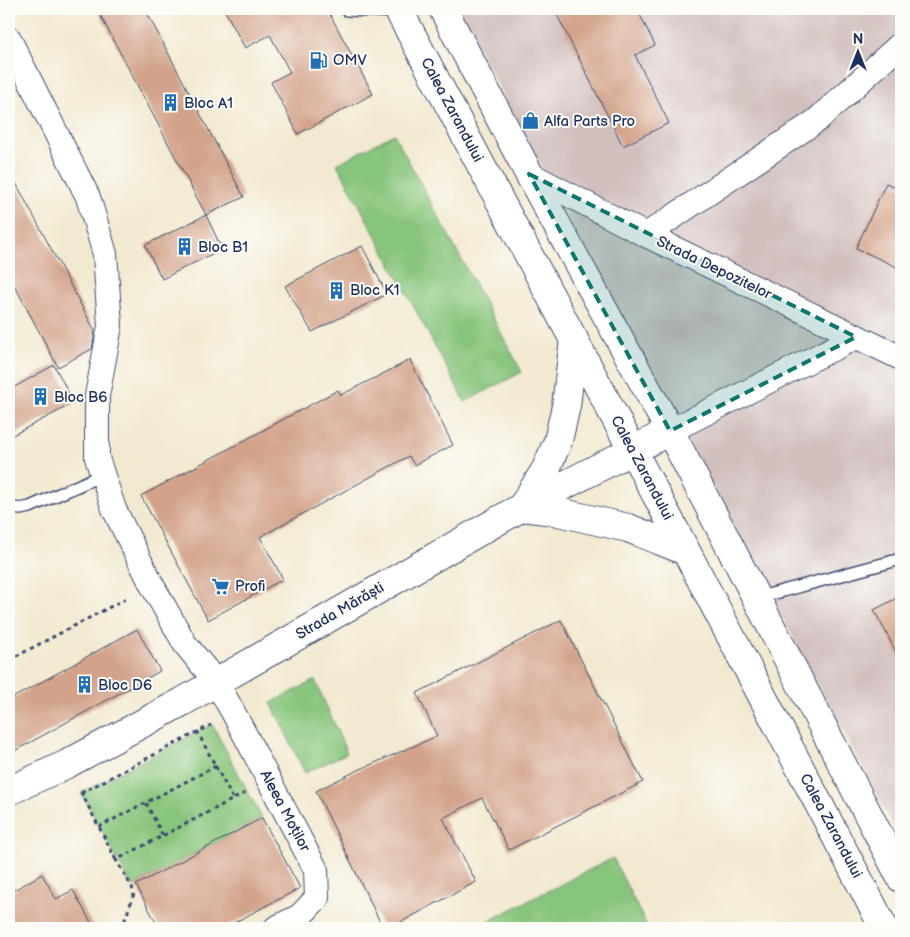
<svg xmlns="http://www.w3.org/2000/svg" width="910" height="937" viewBox="0 0 910 937" font-family="'Balsamiq Sans',sans-serif">
<rect width="100%" height="100%" fill="#fdfcf7"/>
<filter id="ink" filterUnits="userSpaceOnUse"><feTurbulence type="fractalNoise" baseFrequency=".02" numOctaves="2"/><feDisplacementMap in="SourceGraphic" scale="10" xChannelSelector="R" yChannelSelector="G"/><feConvolveMatrix kernelMatrix="1 2 1 2 8 2 1 2 1" color-interpolation-filters="sRGB"/></filter>
<filter id="wash" filterUnits="userSpaceOnUse"><feTurbulence type="fractalNoise" baseFrequency=".0096" numOctaves="4" result="noise"/><feDisplacementMap in="SourceGraphic" scale="20" xChannelSelector="R" yChannelSelector="G"/><feGaussianBlur stdDeviation="1.12" result="paint"/><feColorMatrix in="noise" values="0 0 0 0 0 0 0 0 0 0 0 0 0 0 0 0 0 1.4 0 .05"/><feComposite in="paint" operator="in"/></filter>
<g filter="url(#wash)">
<rect width="100%" height="100%" fill="#f2e9d0"/>
<path fill="#d1bfbe" d="M457,9H901V843L866,774Z"/>
<path fill="#88c57b" stroke="#527a6c" d="M394,134L522,372L465,402L337,164Z
M315,680L347,753L305,773L271,703Z
M212,724L262,818L132,887L81,793Z
M613,858L648,928H474Z"/>
<g id="blocks">
<path fill="#d2a28a" d="M97,9H145L244,197L206,215Z
M224,9H327L373,94L298,134L271,82L290,72L270,35L245,48Z
M554,9H637L655,45L635,55L669,123L623,146Z
M9,170L95,331L92,349L58,367L9,275Z
M886,183L901,190V269L856,248Z
M206,215L222,249L162,279L145,245Z
M362,246L387,294L312,332L285,286Z
M410,360L453,445L414,465L409,456L260,537L283,579L208,620L141,496L338,390L341,395Z
M54,365L74,403L9,437V390Z
M901,596V661L874,610Z
M561,620L643,782L509,850L482,798L443,818L476,882L390,928H383L316,791L356,771L437,736L417,693Z
M137,629L160,671L9,754V700Z
M262,818L300,888L224,928H159L136,885Z
M42,874L56,899L73,890L94,928H9V893Z"/>
</g>
</g>
<g filter="url(#ink)">
<use href="#blocks" fill-opacity="0" stroke="#3b4b6f" stroke-width="1"/>
<g fill="none" stroke-linecap="round" stroke-linejoin="round">
<defs>
<path id="service" d="M346,9L347,10L400,12
M9,505L10,507L20,509L30,507L102,475
M757,598L901,559"/>
<path id="minor" d="M9,39L88,197L105,254L110,326L97,396V458L114,509L152,585L185,644L216,682L233,712L316,870L317,898L300,916L276,928
M529,174L646,235L901,358
M646,235L816,121L901,44
M670,431L856,337"/>
<path id="secondary" d="M9,791L67,764L182,702L522,507L670,431"/>
<path id="primary" d="M398,9L686,551L884,928
M443,9L529,174L670,431L901,878
M574,339L566,406L558,441L546,469L522,507L554,511L628,528L686,551"/>
</defs>
<use href="#service" stroke="#3b4b6f" stroke-width="14"/>
<use href="#minor" stroke="#3b4b6f" stroke-width="26"/>
<use href="#secondary" stroke="#3b4b6f" stroke-width="30"/>
<use href="#primary" stroke="#3b4b6f" stroke-width="30"/>
<path stroke="#3b4b6f" stroke-width="3" stroke-dasharray="4 4" stroke-linecap="butt" d="M9,660L129,597
M197,731L233,799
M81,792L116,860
M81,793L211,725
M146,803L163,836
M99,827L216,766
M122,928L134,894L132,887L116,860L247,792"/>
<use href="#service" stroke="#fff" stroke-width="11"/>
<use href="#minor" stroke="#fff" stroke-width="24"/>
<use href="#secondary" stroke="#fff" stroke-width="28"/>
<use href="#primary" stroke="#fff" stroke-width="28"/>
</g>
</g>
<path fill="#0f766e" fill-opacity="0.2" stroke="#0f766e" stroke-width="4" stroke-dasharray="10 6" stroke-linejoin="round" d="M529,174L856,337L670,431Z"/>
<defs>
<symbol id="fuel-bare" viewBox="-9 -9 18 18"><path d="M-5.5-6h7V0h2V4h1.3V-2.5L3-4.5l.8-.8L6-3V5H2.5V1h-1V6h-7ZM-4.2-4.7v3.2H.2V-4.7Z" fill="#1f6fb2" stroke="#fdfcf7" stroke-width="2.5" paint-order="stroke"/></symbol>
<symbol id="building-bare" viewBox="-9 -9 18 18"><path d="M-4-6H4V6H1V3H-1V6H-4ZM-2.5-4.3h1.7v1.8h-1.7ZM.8-4.3h1.7v1.8H.8ZM-2.5-1h1.7V.8h-1.7ZM.8-1h1.7V.8H.8Z" fill="#1f6fb2" stroke="#fdfcf7" stroke-width="2.5" paint-order="stroke"/></symbol>
<symbol id="shop-bare" viewBox="-9 -9 18 18"><path d="M-5-2.5h2.3a2.7 3.5 0 0 1 5.4 0H5L5.5 6h-11ZM-1.5-2.5h3a1.5 2.3 0 0 0-3 0Z" fill="#1f6fb2" stroke="#fdfcf7" stroke-width="2.5" paint-order="stroke"/></symbol>
<symbol id="supermarket-bare" viewBox="-9 -9 18 18"><path d="M-6-5.5h2.5l.6 2H6L4.5 2H-2.5L-4.4-4H-6ZM-1.5 3.2a1.3 1.3 0 1 0 .1 0ZM3 3.2a1.3 1.3 0 1 0 .1 0Z" fill="#1f6fb2" stroke="#fdfcf7" stroke-width="2.5" paint-order="stroke"/></symbol>
</defs>
<g fill-rule="evenodd">
<use href="#fuel-bare" x="306" y="48" width="25" height="25"/>
<use href="#building-bare" x="158" y="90" width="25" height="25"/>
<use href="#shop-bare" x="518" y="108" width="25" height="25"/>
<use href="#building-bare" x="172" y="234" width="25" height="25"/>
<use href="#building-bare" x="324" y="278" width="25" height="25"/>
<use href="#building-bare" x="28" y="384" width="25" height="25"/>
<use href="#supermarket-bare" x="208" y="574" width="25" height="25"/>
<use href="#building-bare" x="72" y="672" width="25" height="25"/>
</g>
<g text-anchor="middle" dominant-baseline="central" stroke-width="4" stroke-linejoin="round" paint-order="stroke">
<g font-size="15" fill="#1b2f5e" stroke="#fdfcf7" text-anchor="start">
<text x="333" y="60">OMV</text>
<text x="184" y="103">Bloc A1</text>
<text x="544" y="121">Alfa Parts Pro</text>
<text x="198" y="247">Bloc B1</text>
<text x="350" y="290">Bloc K1</text>
<text x="54" y="397">Bloc B6</text>
<text x="235" y="586">Profi</text>
<text x="98" y="685">Bloc D6</text>
</g>
<g font-size="15" fill="#1b2f5e" stroke="#fdfcf7">
<text transform="translate(452 110) rotate(62)">Calea Zarandului</text>
<text transform="translate(714 268) rotate(26)">Strada Depozitelor</text>
<text transform="translate(642 468) rotate(62)">Calea Zarandului</text>
<text transform="translate(340 611) rotate(-30)">Strada Mărăști</text>
<text transform="translate(285 811) rotate(62)">Aleea Moților</text>
<text transform="translate(831 826) rotate(62)">Calea Zarandului</text>
</g>
</g>
<rect width="910" height="937" fill="none" stroke="#fdfcf7" stroke-width="30"/>
<g transform="translate(858 52)" stroke="#fdfcf7" stroke-width="4" paint-order="stroke">
<path d="M0-4L9 19L0 12L-9 19Z" fill="#1b2f5e"/>
<text y="-8" font-size="14" font-weight="bold" text-anchor="middle" fill="#1b2f5e">N</text>
</g>
</svg>
